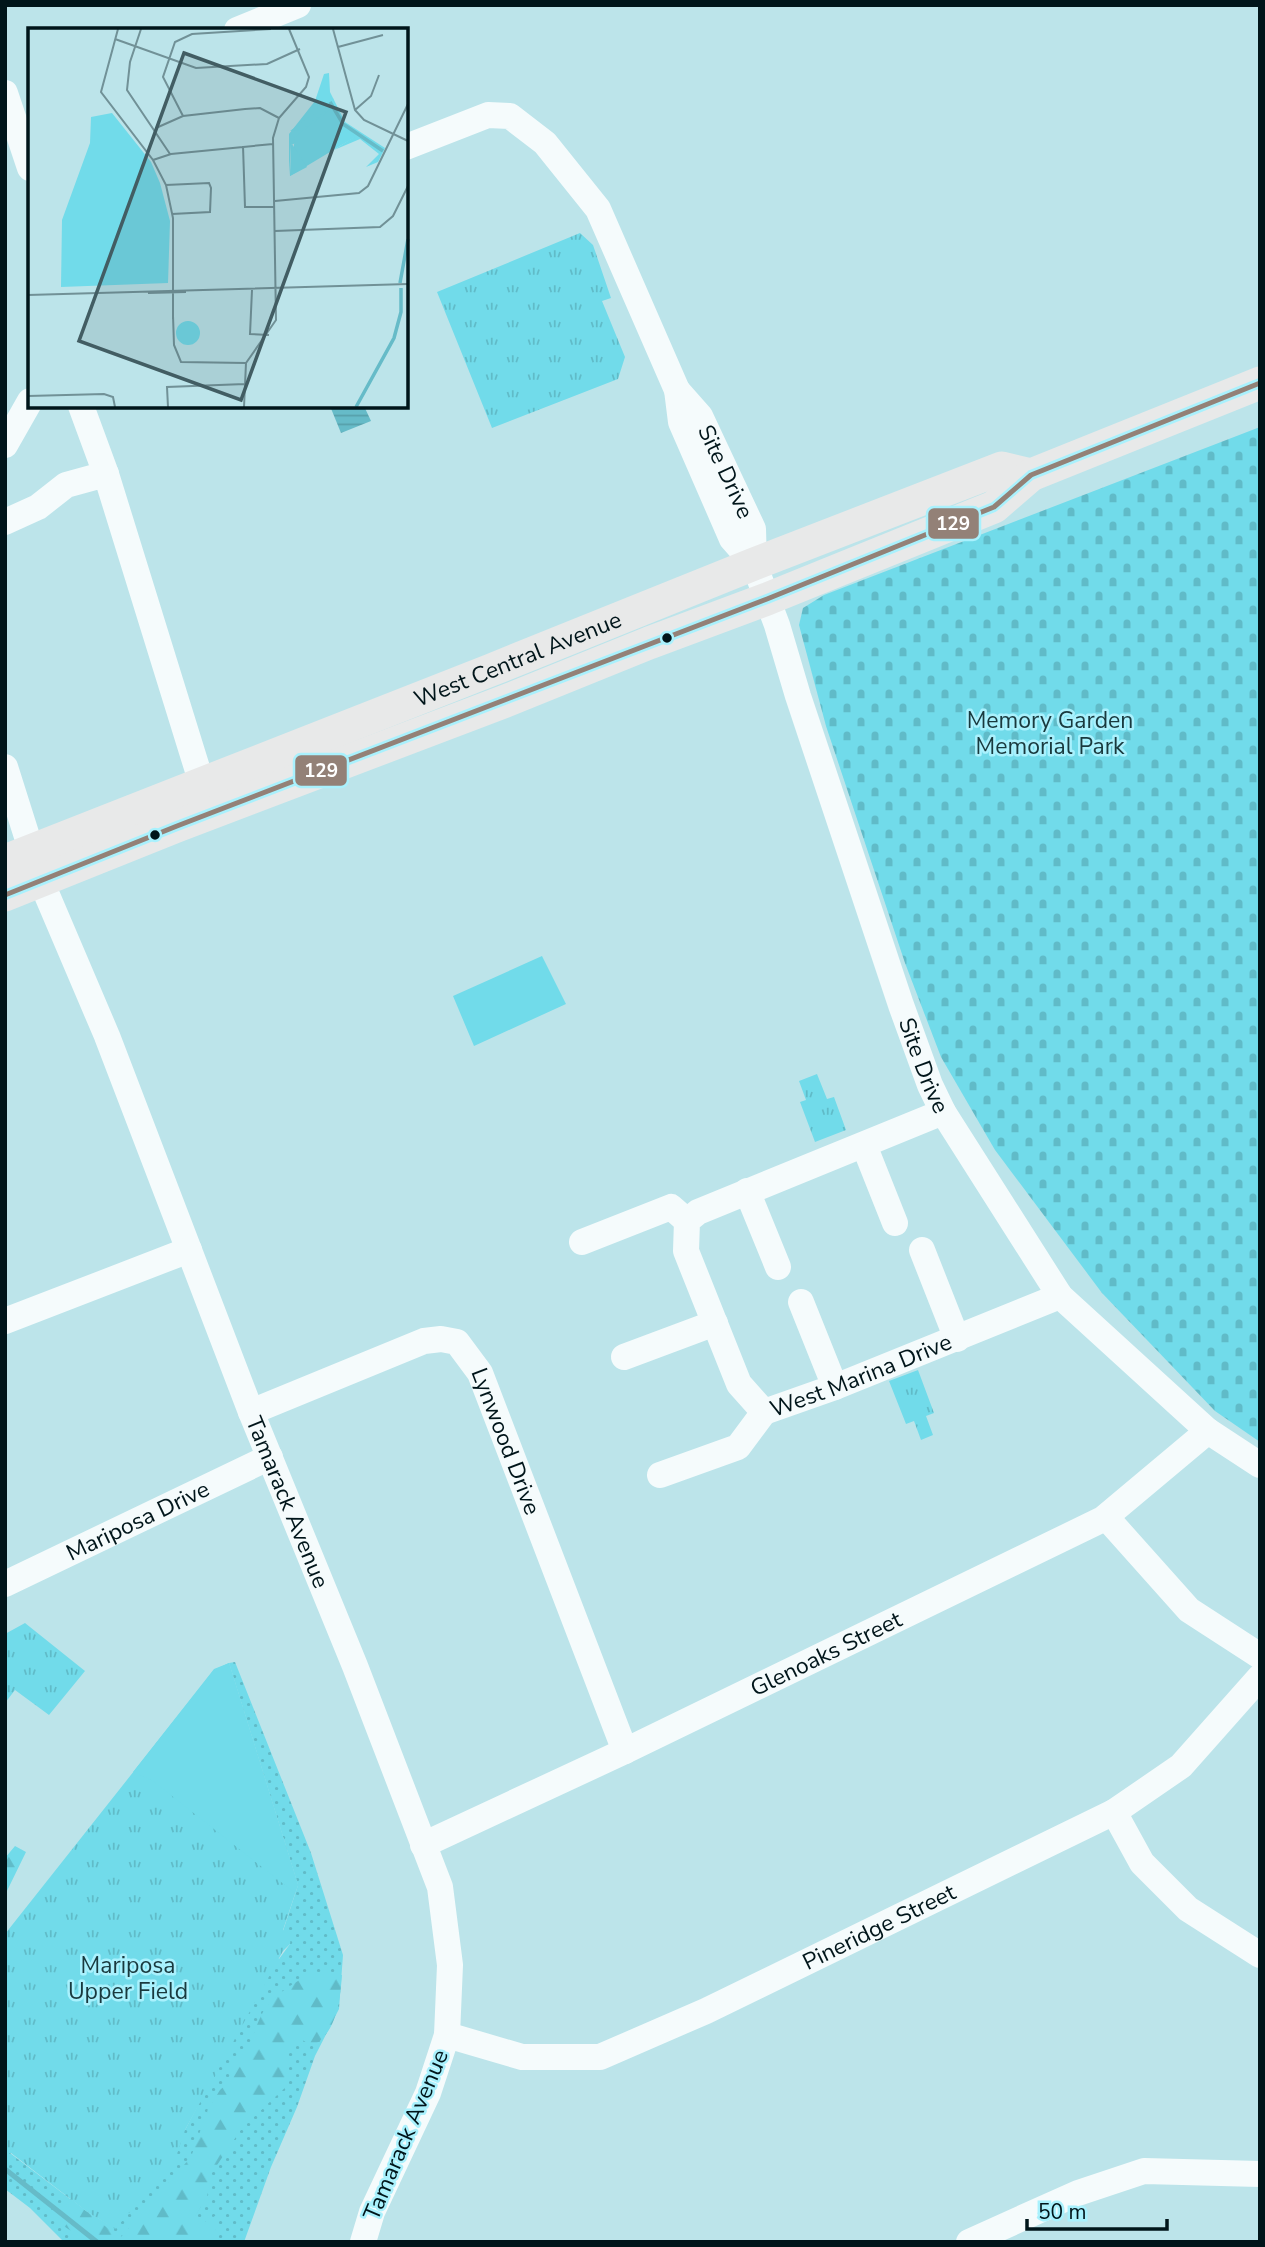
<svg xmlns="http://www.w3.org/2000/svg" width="1265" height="2247" viewBox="0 0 1265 2247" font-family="'Nunito Sans',sans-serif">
<defs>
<pattern id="grass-dots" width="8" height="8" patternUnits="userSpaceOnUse" patternTransform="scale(1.75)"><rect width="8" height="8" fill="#71dbea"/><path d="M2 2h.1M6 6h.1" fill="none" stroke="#60bbc8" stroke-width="1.8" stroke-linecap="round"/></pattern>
<pattern id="forest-firs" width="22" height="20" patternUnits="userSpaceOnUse" patternTransform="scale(1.75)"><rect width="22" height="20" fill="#71dbea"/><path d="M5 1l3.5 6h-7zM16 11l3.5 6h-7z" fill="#60bbc8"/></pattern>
<pattern id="cemetery-stones" width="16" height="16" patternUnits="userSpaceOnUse" patternTransform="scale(1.75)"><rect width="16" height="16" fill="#71dbea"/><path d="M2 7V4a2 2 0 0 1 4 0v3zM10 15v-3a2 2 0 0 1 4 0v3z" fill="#60bbc8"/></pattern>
<pattern id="park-tufts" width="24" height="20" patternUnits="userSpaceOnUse" patternTransform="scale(1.75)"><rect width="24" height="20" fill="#71dbea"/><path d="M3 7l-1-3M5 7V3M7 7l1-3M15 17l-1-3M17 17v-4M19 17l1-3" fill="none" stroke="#60bbc8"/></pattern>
<pattern id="water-rules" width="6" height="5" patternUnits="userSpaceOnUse" patternTransform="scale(1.75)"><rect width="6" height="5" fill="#66bbc8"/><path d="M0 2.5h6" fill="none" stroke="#57a0ab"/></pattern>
</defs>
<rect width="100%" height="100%" fill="#bce4ea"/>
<path fill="url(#grass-dots)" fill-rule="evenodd" d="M235,1662L311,1853L343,1955L339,2009L315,2056L297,2107L271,2167L244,2242H64L30,2208L5,2189V2153H10L86,2211L108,2224L5,1989L279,1959L290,1944L283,1931L298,1885L229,1663ZM197,2107L185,2130L178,2112Z"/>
<path fill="url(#forest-firs)" d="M15,1846L26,1852L5,1895V1858Z
M311,1973L342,1975C340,2000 337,2033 312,2046L296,2036L288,2053L289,2084L242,2128L211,2174L207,2197L193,2219L201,2224L222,2212L211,2242H77L74,2233L55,2220L60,2209L71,2199L120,2238L191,2157L208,2109L220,2090L231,2080L229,2069C255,2049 249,2038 263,2012C272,1995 295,1983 311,1973Z"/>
<path fill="url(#cemetery-stones)" d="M1260,427V1442L1215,1411L1102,1293L995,1150L941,1057L905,963L826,726L799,625L803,608L824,595Z"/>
<path fill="url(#park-tufts)" d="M580,233L593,245L611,298L602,301L625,357L618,379L492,428L437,292Z
M817,1074L827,1099L834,1097L846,1130L815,1142L800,1102L806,1100L799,1081Z
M918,1370L934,1413L926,1416L933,1435L921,1440L914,1421L906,1424L889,1381Z
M25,1623L85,1671L49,1715L15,1690L5,1703V1634Z
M229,1663L298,1885L283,1930L291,1936L290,1944L283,1951L185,2130L175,2160L115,2229L86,2211L11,2153H5V1934L214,1670Z"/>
<path fill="#71dbea" d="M542,956L566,1004L474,1046L453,996Z
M229,1663L298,1885L295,1893L153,1781L133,1772L214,1669Z"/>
<path fill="url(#water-rules)" d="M330,406H364L371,421L341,433Z"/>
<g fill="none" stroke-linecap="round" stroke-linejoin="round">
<path stroke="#66bbc8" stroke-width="5" d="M5,2169L97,2242"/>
<g stroke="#f5fbfc" stroke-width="26">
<path d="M237,30L298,5"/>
<path d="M5,93L30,168"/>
<path d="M406,147L488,115L510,116L545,143L598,209L677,390L681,422L732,539L754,564"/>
<path id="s1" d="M677,390L700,416L753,529L754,564L777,625L798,696L901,1005L930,1085L943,1112L1060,1296L1208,1431L1260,1465"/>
<path d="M81,406L106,474"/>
<path d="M5,445L30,401"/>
<path d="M5,522L38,507L66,485L106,474L202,784"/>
<path id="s2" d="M5,767L41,881L107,1036L251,1412L355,1666L440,1887L450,1965L447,2035L428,2093L372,2212L363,2242"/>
<path id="s3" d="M943,1112L698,1212L687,1221L686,1251L739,1384L764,1412L835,1387L1060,1296"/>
<path d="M864,1145L895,1223"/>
<path d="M747,1191L778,1267"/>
<path d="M582,1242L671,1207L687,1221"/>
<path d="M922,1250L957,1339"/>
<path d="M801,1302L835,1387"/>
<path d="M5,1321L189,1250"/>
<path d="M624,1357L715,1323"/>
<path id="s4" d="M251,1412L424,1341L441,1339L457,1342L480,1373L625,1751"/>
<path d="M660,1475L738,1447L764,1412"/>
<path d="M1106,1517L1189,1610L1260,1656"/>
<path id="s5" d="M5,1584L270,1457"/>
<path d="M1114,1812L1142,1863L1188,1909L1260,1955"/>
<path id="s6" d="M423,1845L625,1751L1103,1519L1208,1431"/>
<path id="s7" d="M447,2035L522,2057H600L706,2011L1114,1812L1181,1766L1260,1677"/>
<path d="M969,2242L1078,2193L1144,2171L1260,2174"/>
</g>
<g stroke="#e8e9e9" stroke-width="33">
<path id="s8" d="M5,861L491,670L754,564L1002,468L1031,475"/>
<path d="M5,895L177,826L503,702L649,643L767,599L994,507L1031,475L1260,383"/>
</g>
<defs>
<path id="bus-1" d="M5,895L177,826L767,599L994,507L1031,475L1260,383"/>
</defs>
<use href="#bus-1" stroke="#a9f1fd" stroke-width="10"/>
<use href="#bus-1" stroke="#938177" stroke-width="5"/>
</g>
<g fill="#00151a" stroke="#a9f1fd" stroke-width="2.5">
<circle cx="667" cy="638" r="6"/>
<circle cx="155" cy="835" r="6"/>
</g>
<g text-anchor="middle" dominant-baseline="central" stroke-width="5" stroke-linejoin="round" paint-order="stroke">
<g font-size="23" fill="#00151a" stroke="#a9f1fd">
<text stroke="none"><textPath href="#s1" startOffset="96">Site Drive</textPath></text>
<text stroke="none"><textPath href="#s8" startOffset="551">West Central Avenue</textPath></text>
<text stroke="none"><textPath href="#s1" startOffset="724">Site Drive</textPath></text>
<text stroke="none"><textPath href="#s3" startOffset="593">West Marina Drive</textPath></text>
<text stroke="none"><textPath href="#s4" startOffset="332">Lynwood Drive</textPath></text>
<text stroke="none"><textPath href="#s2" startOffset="788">Tamarack Avenue</textPath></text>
<text stroke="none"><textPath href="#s5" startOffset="147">Mariposa Drive</textPath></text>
<text stroke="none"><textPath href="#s6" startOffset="446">Glenoaks Street</textPath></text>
<text stroke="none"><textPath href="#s7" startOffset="464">Pineridge Street</textPath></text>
<text transform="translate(406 2135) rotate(-67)">Tamarack Avenue</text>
</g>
<g font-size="23" fill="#19393e" stroke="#a9f1fd">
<text x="1050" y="720">Memory Garden<tspan x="1050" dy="26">Memorial Park</tspan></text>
<text x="128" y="1965">Mariposa<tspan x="128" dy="26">Upper Field</tspan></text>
</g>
</g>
<g transform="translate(28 28)">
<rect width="380" height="380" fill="#bce4ea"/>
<path d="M301,45L302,64L317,94L263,117L261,148V106L287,73L296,46Z" fill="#71dbea"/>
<path d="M305,70L309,86L302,80L273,102L262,103L288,84L291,74L305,77ZM317,94L357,120L350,134L338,139L351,126L332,111L306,122L326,109L314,96Z" fill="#71dbea"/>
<path d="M84,85L123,134L132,155L142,193L140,255L33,259L34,192L62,115L63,89Z" fill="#71dbea"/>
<path d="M303,81L327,109L262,148L267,109ZM148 305a12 12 0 1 1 24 0a12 12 0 1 1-24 0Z" fill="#71dbea"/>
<path d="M264,116L279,139L262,148L263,117Z" fill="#71dbea"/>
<path fill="none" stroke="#66bbc8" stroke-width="3.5" d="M302,74L315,96L355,123M372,255L380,211M328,379L366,310L373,284V260"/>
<path fill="none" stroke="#719197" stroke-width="2" d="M90,1L73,64L125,132L138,157L145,190V291M113,1L102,34L99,62L142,126M305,1L327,82L336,92L380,113M87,11L168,40L239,36L272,21M310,19L355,7M327,82L343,68L351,47M155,88L135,49L147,14L164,6L243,1M128,100L155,88L217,81L232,80L251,90M215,118L217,179H247M125,132L143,126L245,116M138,157L181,155L183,160L182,184L144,186M247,173L331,165L340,158L380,76M247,203L352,199L365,188L380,158M224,262L222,306L241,307M120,265L158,264M0,267L380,256M145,288L146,317L153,334L218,335M0,368L76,366L85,369L87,379M140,379L139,359L217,356M216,379L218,335L248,292L245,110L251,90L278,59L281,49L261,1"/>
<path fill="#425d63" fill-opacity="0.15" stroke="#425d63" stroke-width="3.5" d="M156,25L318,84L213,372L51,313Z"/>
<rect width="380" height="380" fill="none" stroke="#00151a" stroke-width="3.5"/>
</g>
<g stroke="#a9f1fd" stroke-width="2.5">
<rect x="927" y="507" width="53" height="33" rx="7" fill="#938177"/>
<rect x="294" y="754" width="54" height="33" rx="7" fill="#938177"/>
</g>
<g font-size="19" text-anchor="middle" font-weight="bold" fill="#fff">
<text x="953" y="530">129</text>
<text x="321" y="777">129</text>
</g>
<rect width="1265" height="2247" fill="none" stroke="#00151a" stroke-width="14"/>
<path d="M1027 2219v10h140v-10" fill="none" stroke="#00151a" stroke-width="3.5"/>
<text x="1038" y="2219" font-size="21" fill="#00151a" stroke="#a9f1fd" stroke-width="5" paint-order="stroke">50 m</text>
</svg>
